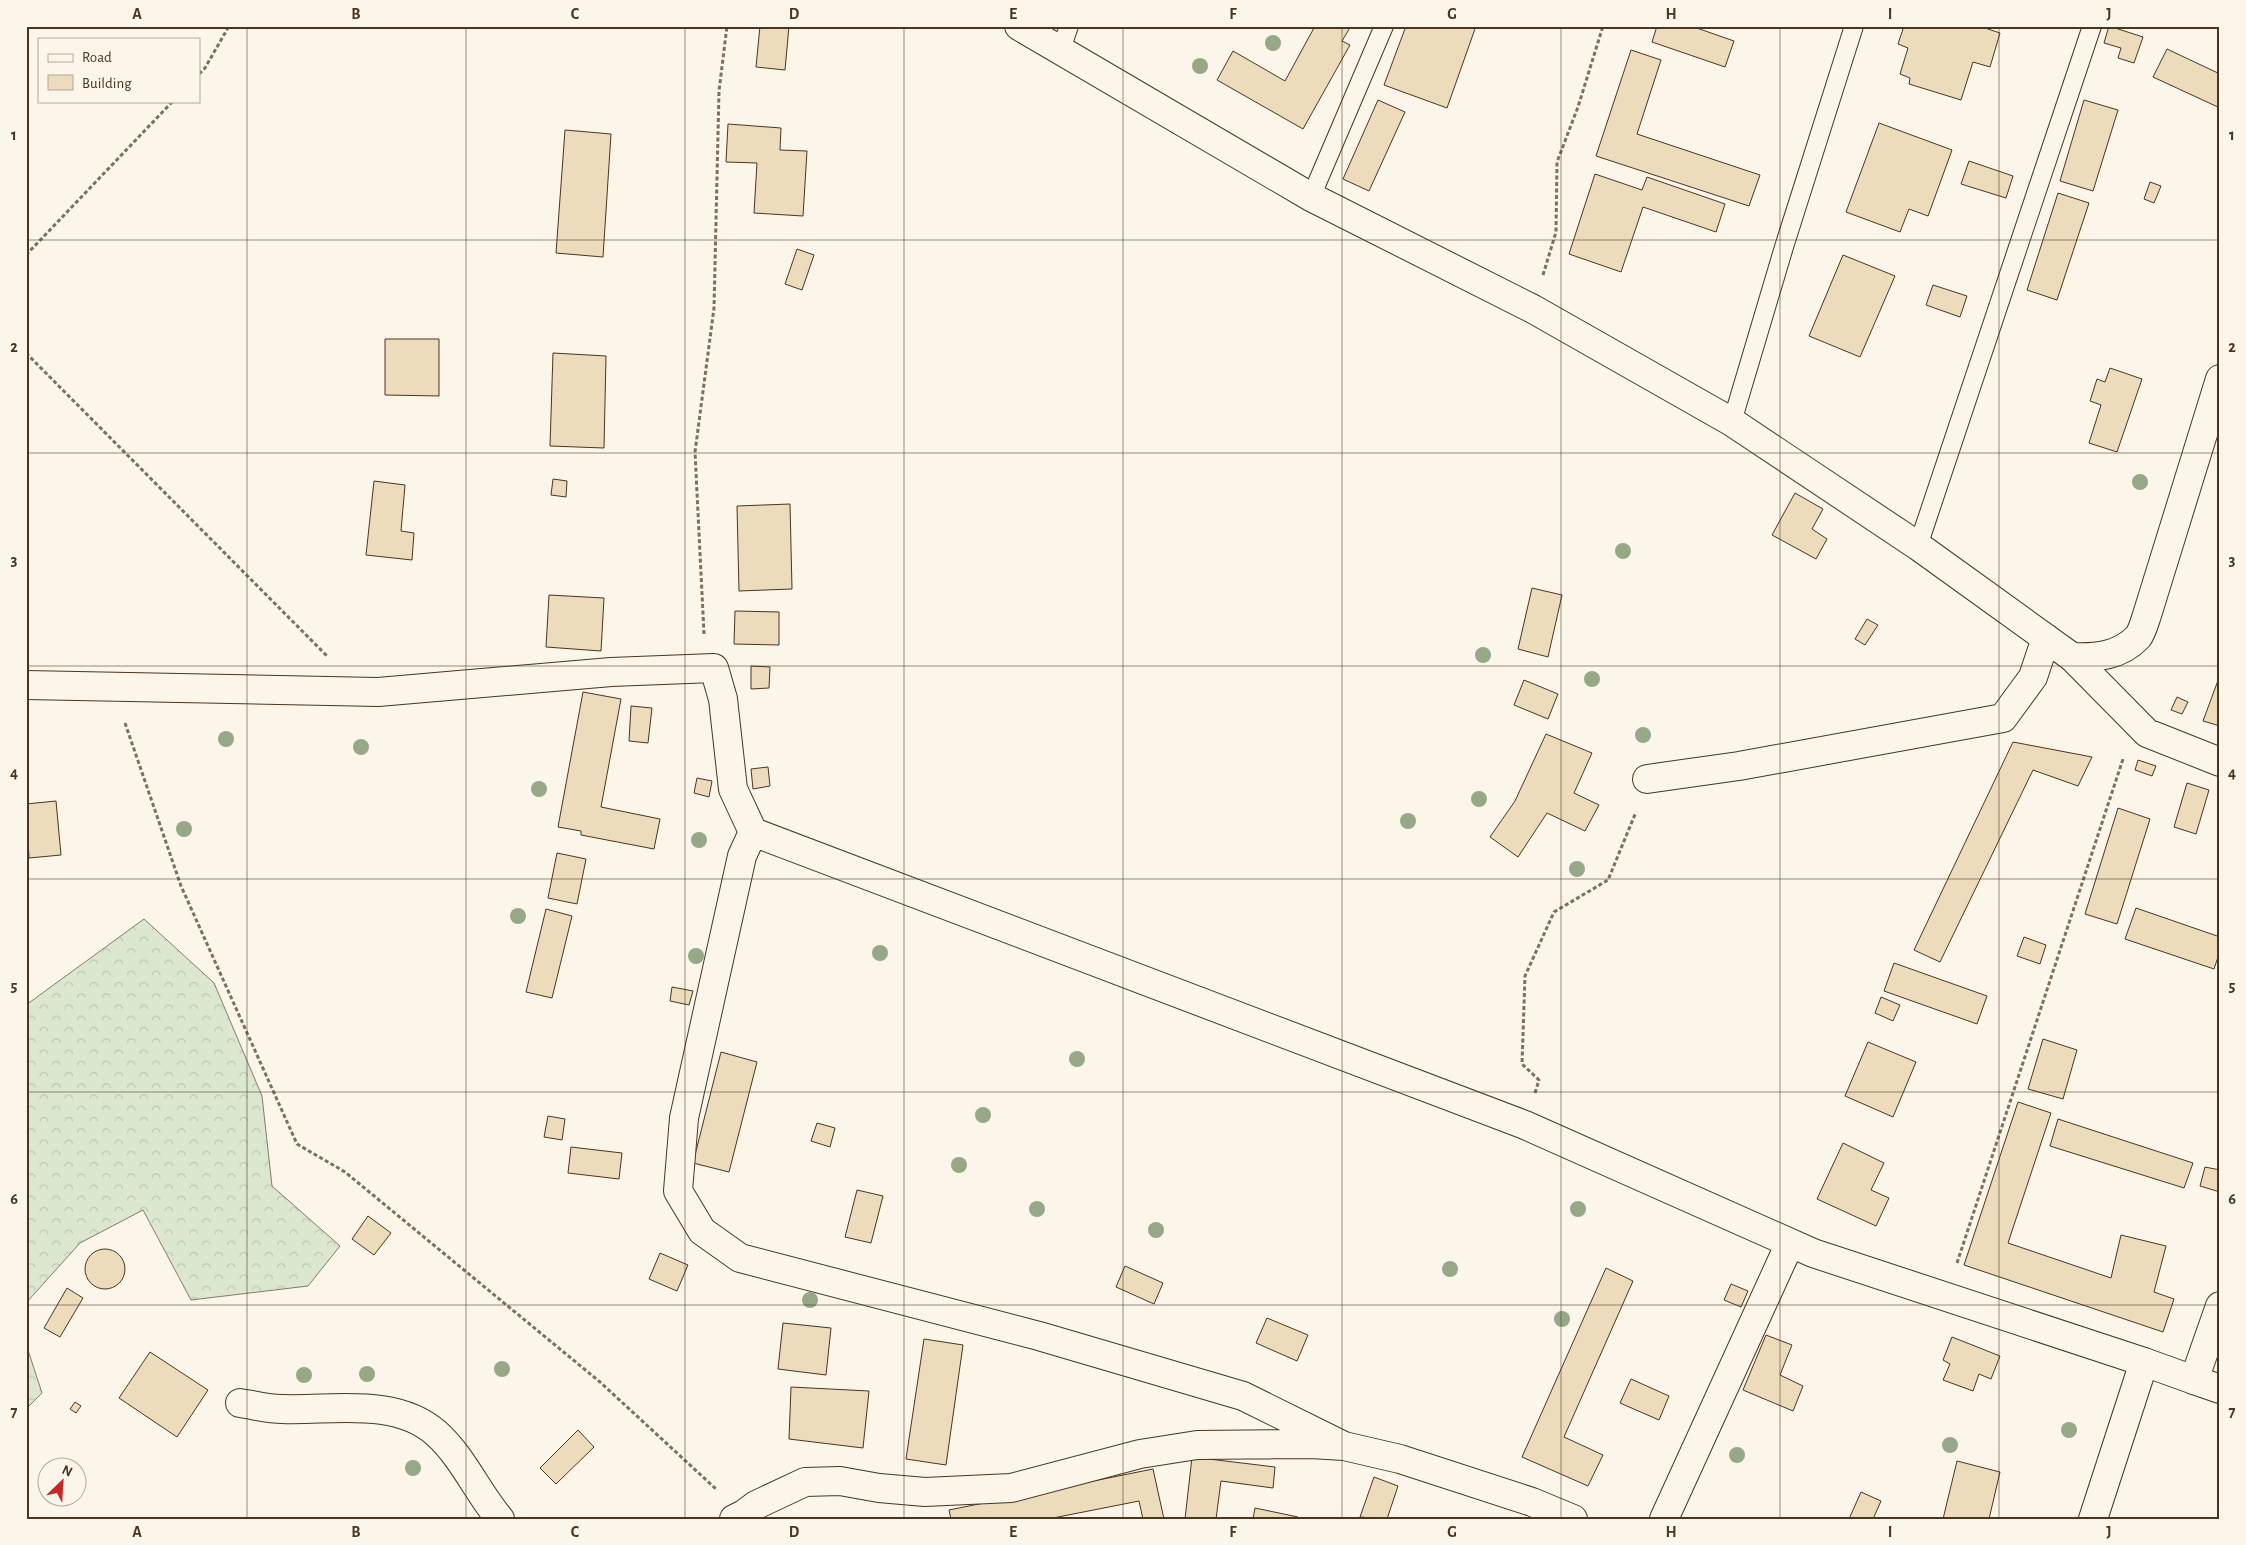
<svg xmlns="http://www.w3.org/2000/svg" width="2246" height="1545" viewBox="0 0 2246 1545" font-family="'Alegreya Sans',sans-serif">
<defs>
<pattern id="forest-crowns" width="20" height="18" patternUnits="userSpaceOnUse" patternTransform="scale(1.25)"><rect width="20" height="18" fill="#dce7d0"/><path d="M2 6a3 3 0 1 1 6 0M12 15a3 3 0 1 1 6 0" fill="none" stroke="#bec7b2"/></pattern>
</defs>
<rect width="100%" height="100%" fill="#fbf6e9"/>
<path fill="url(#forest-crowns)" stroke="#887966" d="M144,919L214,983L262,1096L272,1186L340,1246L308,1286L191,1300L143,1210L80,1243L26,1303V1005Z
M26,1344L42,1393L26,1409Z"/>
<path fill="#ecdcbc" stroke="#4a3520" d="M760,26H789L785,70L756,67Z
M1315,26H1351L1342,41L1350,45L1303,129L1217,80L1233,51L1285,81Z
M1406,26H1476L1447,108L1384,85Z
M1657,26H1691L1734,41L1725,67L1652,42Z
M1904,26H1979L2000,33L1990,67L1973,62L1961,100L1909,84L1910,78L1900,74L1908,48L1898,44Z
M2109,26L2143,37L2134,63L2118,58L2121,48L2104,43Z
M2167,49L2220,74V108L2153,77Z
M1631,50L1661,60L1637,134L1760,175L1749,206L1596,156Z
M1378,100L1405,112L1369,191L1343,179Z
M2084,100L2118,110L2093,191L2060,181Z
M1879,123L1952,150L1928,216L1909,209L1900,232L1846,212Z
M728,124L781,128L780,150L807,151L803,216L754,213L757,163L726,162Z
M565,130L611,134L603,257L556,253Z
M1969,161L2013,176L2006,198L1961,184Z
M1595,174L1642,190L1647,177L1725,204L1716,232L1643,207L1621,272L1569,254Z
M2150,182L2161,186L2154,203L2144,199Z
M2058,193L2089,203L2057,300L2027,290Z
M797,249L814,255L802,290L785,284Z
M1843,255L1895,276L1860,357L1809,336Z
M1933,285L1967,296L1960,317L1926,305Z
M385,339H439V396L385,395Z
M553,353L606,356L604,448L550,446Z
M2110,368L2142,379L2117,452L2089,443L2101,405L2090,401L2097,379L2105,382Z
M553,479L567,481L566,497L551,495Z
M374,481L405,485L401,531L414,533L412,560L366,555Z
M1795,493L1823,509L1812,529L1827,539L1816,559L1772,535Z
M790,504L792,589L739,591L737,506Z
M1532,588L1562,595L1548,657L1518,649Z
M549,595L604,598L601,651L546,647Z
M735,611L779,612V645L734,644Z
M1867,619L1878,625L1865,645L1855,639Z
M751,666L770,667L769,688L751,689Z
M2220,675V726L2203,721Z
M1524,680L1558,694L1548,719L1514,705Z
M583,692L621,699L601,807L660,819L654,849L581,835V831L558,827Z
M2177,697L2188,702L2182,714L2171,710Z
M631,706L652,708L648,743L629,741Z
M1546,734L1592,753L1574,793L1599,805L1585,831L1547,813L1518,857L1490,837L1515,801Z
M2013,742L2092,757L2078,786L2033,770L1940,962L1914,950Z
M2138,760L2156,766L2152,776L2135,770Z
M768,767L770,786L753,789L751,769Z
M697,778L712,781L709,797L694,793Z
M2187,783L2209,790L2196,834L2174,827Z
M56,801L61,855L29,858L26,804Z
M2118,808L2150,819L2117,924L2085,914Z
M557,853L586,859L577,904L548,898Z
M2136,908L2220,937V951L2214,969L2125,939Z
M546,909L572,916L552,998L526,992Z
M2024,937L2046,945L2040,964L2017,956Z
M1894,963L1987,996L1977,1024L1884,991Z
M672,987L693,991L689,1005L670,1001Z
M1881,997L1900,1005L1893,1021L1875,1013Z
M2043,1039L2077,1050L2063,1099L2028,1089Z
M1868,1042L1916,1062L1893,1117L1845,1096Z
M721,1052L757,1062L729,1172L693,1163Z
M2018,1102L2051,1113L2008,1243L2111,1278L2121,1235L2166,1246L2154,1292L2174,1299L2163,1332L1964,1265Z
M548,1116L565,1119L562,1140L544,1137Z
M2058,1119L2193,1163L2184,1188L2050,1146Z
M817,1123L835,1128L830,1147L811,1141Z
M1843,1143L1884,1163L1871,1190L1889,1198L1876,1226L1817,1199Z
M571,1147L622,1153L619,1179L568,1173Z
M2205,1167L2220,1170V1192L2200,1186Z
M857,1190L883,1196L871,1243L845,1237Z
M368,1216L391,1233L374,1255L352,1239Z
M85 1269a20 20 0 1 1 40 0a20 20 0 1 1-40 0Z
M660,1253L688,1265L677,1291L649,1279Z
M1125,1266L1163,1283L1154,1304L1116,1287Z
M1606,1268L1633,1281L1564,1437L1603,1455L1588,1486L1522,1457Z
M1731,1284L1748,1291L1741,1307L1724,1300Z
M67,1288L83,1298L60,1337L44,1328Z
M1267,1318L1308,1335L1297,1361L1256,1343Z
M783,1323L831,1328L826,1375L778,1369Z
M1766,1335L1792,1345L1780,1375L1803,1386L1793,1411L1743,1390Z
M1952,1337L2000,1356L1991,1379L1979,1374L1973,1391L1943,1380L1950,1364L1943,1360Z
M924,1339L963,1345L946,1465L906,1459Z
M150,1352L208,1390L177,1437L119,1398Z
M1631,1379L1669,1396L1659,1420L1620,1403Z
M791,1387L869,1391L863,1448L789,1439Z
M75,1402L81,1406L76,1413L70,1409Z
M578,1430L594,1447L556,1484L540,1468Z
M1192,1457L1275,1467L1273,1488L1221,1481L1216,1519H1185Z
M1957,1461L2000,1472L1989,1519H1943Z
M1153,1469L1164,1519H1143L1139,1501L1048,1519H951L949,1510Z
M1374,1477L1398,1486L1387,1519L1360,1517Z
M1861,1492L1881,1501L1873,1519H1849Z
M1255,1508L1298,1517V1519H1253Z"/>
<g fill="none" stroke-linecap="round" stroke-linejoin="round">
<defs>
<path id="service" d="M1060,52L1069,26
M1311,197L1384,26
M1732,422L1784,247L1854,26
M1918,546L2092,26"/>
<path id="minor" d="M2072,657L2147,733L2220,762
M26,685L378,692L611,672L714,668L723,699L733,789L753,832L1525,1125L1813,1253L2144,1362
M753,832L742,856L684,1118L678,1191L702,1231L740,1258L1039,1336L1243,1396L1344,1446
M2194,1380L2220,1389
M240,1403C254,1405 268,1409 282,1409C332,1411 395,1397 436,1433C463,1457 477,1492 500,1519
M734,1519L744,1514L756,1505L805,1482L840,1481L879,1488L925,1492L1011,1488L1140,1454L1197,1445L1311,1444L1344,1446L1400,1459L1532,1502L1573,1519
M1664,1519L1790,1243"/>
<path id="tertiary" d="M1019,26L1311,197L1533,309L1732,422L1918,546L2072,657C2096,658 2120,656 2138,637C2142,632 2145,621 2147,615L2220,379
M1647,779L1739,766L2003,718L2033,677L2046,638
M2093,1519L2144,1362L2194,1380L2220,1306"/>
</defs>
<use href="#service" stroke="#4a3520" stroke-width="20"/>
<use href="#minor" stroke="#4a3520" stroke-width="30"/>
<use href="#tertiary" stroke="#4a3520" stroke-width="30"/>
<path stroke="#7f6f5c" stroke-width="3" stroke-dasharray="4 2.5" stroke-linecap="butt" d="M199,74L205,68L229,26
M26,255L173,101
M1543,275L1556,232L1557,162L1578,107L1603,26
M26,353L327,656
M704,634L695,452L714,308L719,91L727,26
M125,723L181,886L297,1144L345,1172L600,1382L716,1489
M1535,1093L1539,1080L1522,1064L1525,976L1554,912L1608,880L1636,812
M1957,1263L2123,759"/>
<use href="#service" stroke="#fbf6e9" stroke-width="18"/>
<use href="#minor" stroke="#fbf6e9" stroke-width="28"/>
<use href="#tertiary" stroke="#fbf6e9" stroke-width="28"/>
</g>
<g fill="#96a887">
<circle cx="1273" cy="43" r="8"/>
<circle cx="1200" cy="66" r="8"/>
<circle cx="2140" cy="482" r="8"/>
<circle cx="1623" cy="551" r="8"/>
<circle cx="1483" cy="655" r="8"/>
<circle cx="1592" cy="679" r="8"/>
<circle cx="1643" cy="735" r="8"/>
<circle cx="226" cy="739" r="8"/>
<circle cx="361" cy="747" r="8"/>
<circle cx="539" cy="789" r="8"/>
<circle cx="1479" cy="799" r="8"/>
<circle cx="1408" cy="821" r="8"/>
<circle cx="184" cy="829" r="8"/>
<circle cx="699" cy="840" r="8"/>
<circle cx="1577" cy="869" r="8"/>
<circle cx="518" cy="916" r="8"/>
<circle cx="880" cy="953" r="8"/>
<circle cx="696" cy="956" r="8"/>
<circle cx="1077" cy="1059" r="8"/>
<circle cx="983" cy="1115" r="8"/>
<circle cx="959" cy="1165" r="8"/>
<circle cx="1037" cy="1209" r="8"/>
<circle cx="1578" cy="1209" r="8"/>
<circle cx="1156" cy="1230" r="8"/>
<circle cx="1450" cy="1269" r="8"/>
<circle cx="810" cy="1300" r="8"/>
<circle cx="1562" cy="1319" r="8"/>
<circle cx="502" cy="1369" r="8"/>
<circle cx="367" cy="1374" r="8"/>
<circle cx="304" cy="1375" r="8"/>
<circle cx="2069" cy="1430" r="8"/>
<circle cx="1950" cy="1445" r="8"/>
<circle cx="1737" cy="1455" r="8"/>
<circle cx="413" cy="1468" r="8"/>
</g>
<path fill="none" stroke="#4a3520" stroke-width="1" stroke-opacity="0.55" d="M247,26V1519M466,26V1519M685,26V1519M904,26V1519M1123,26V1519M1342,26V1519M1561,26V1519M1780,26V1519M1999,26V1519M26,240H2220M26,453H2220M26,666H2220M26,879H2220M26,1092H2220M26,1305H2220"/>
<rect width="2246" height="1545" fill="none" stroke="#fbf6e9" stroke-width="55"/>
<rect x="38" y="38" width="162" height="65" fill="#fbf6e9" stroke="#b4a999"/>
<rect x="48" y="54" width="25" height="8" fill="#fbf6e9" stroke="#b4a999"/>
<text x="82" y="62" font-size="15" fill="#4a3520">Road</text>
<rect x="48" y="75" width="25" height="15" fill="#ecdcbc" stroke="#b4a999"/>
<text x="82" y="88" font-size="15" fill="#4a3520">Building</text>
<g transform="translate(62 1482) rotate(25)"><circle r="24" fill="#fbf6e9" stroke="#b4a999"/>
<path d="M0-4L9 19L0 12L-9 19Z" fill="#c62828"/>
<text y="-8" font-size="14" font-weight="bold" text-anchor="middle" fill="#4a3520">N</text>
</g>
<rect x="28" y="28" width="2190" height="1490" fill="none" stroke="#4a3520" stroke-width="2"/>
<g font-size="16" text-anchor="middle" font-weight="bold" fill="#4a3520">
<text x="137" y="19">A</text>
<text x="356" y="19">B</text>
<text x="575" y="19">C</text>
<text x="794" y="19">D</text>
<text x="1013" y="19">E</text>
<text x="1233" y="19">F</text>
<text x="1452" y="19">G</text>
<text x="1671" y="19">H</text>
<text x="1890" y="19">I</text>
<text x="2109" y="19">J</text>
<text x="14" y="140">1</text>
<text x="2232" y="140">1</text>
<text x="14" y="352">2</text>
<text x="2232" y="352">2</text>
<text x="14" y="565">3</text>
<text x="2232" y="565">3</text>
<text x="14" y="778">4</text>
<text x="2232" y="778">4</text>
<text x="14" y="991">5</text>
<text x="2232" y="991">5</text>
<text x="14" y="1204">6</text>
<text x="2232" y="1204">6</text>
<text x="14" y="1417">7</text>
<text x="2232" y="1417">7</text>
<text x="137" y="1537">A</text>
<text x="356" y="1537">B</text>
<text x="575" y="1537">C</text>
<text x="794" y="1537">D</text>
<text x="1013" y="1537">E</text>
<text x="1233" y="1537">F</text>
<text x="1452" y="1537">G</text>
<text x="1671" y="1537">H</text>
<text x="1890" y="1537">I</text>
<text x="2109" y="1537">J</text>
</g>
</svg>
